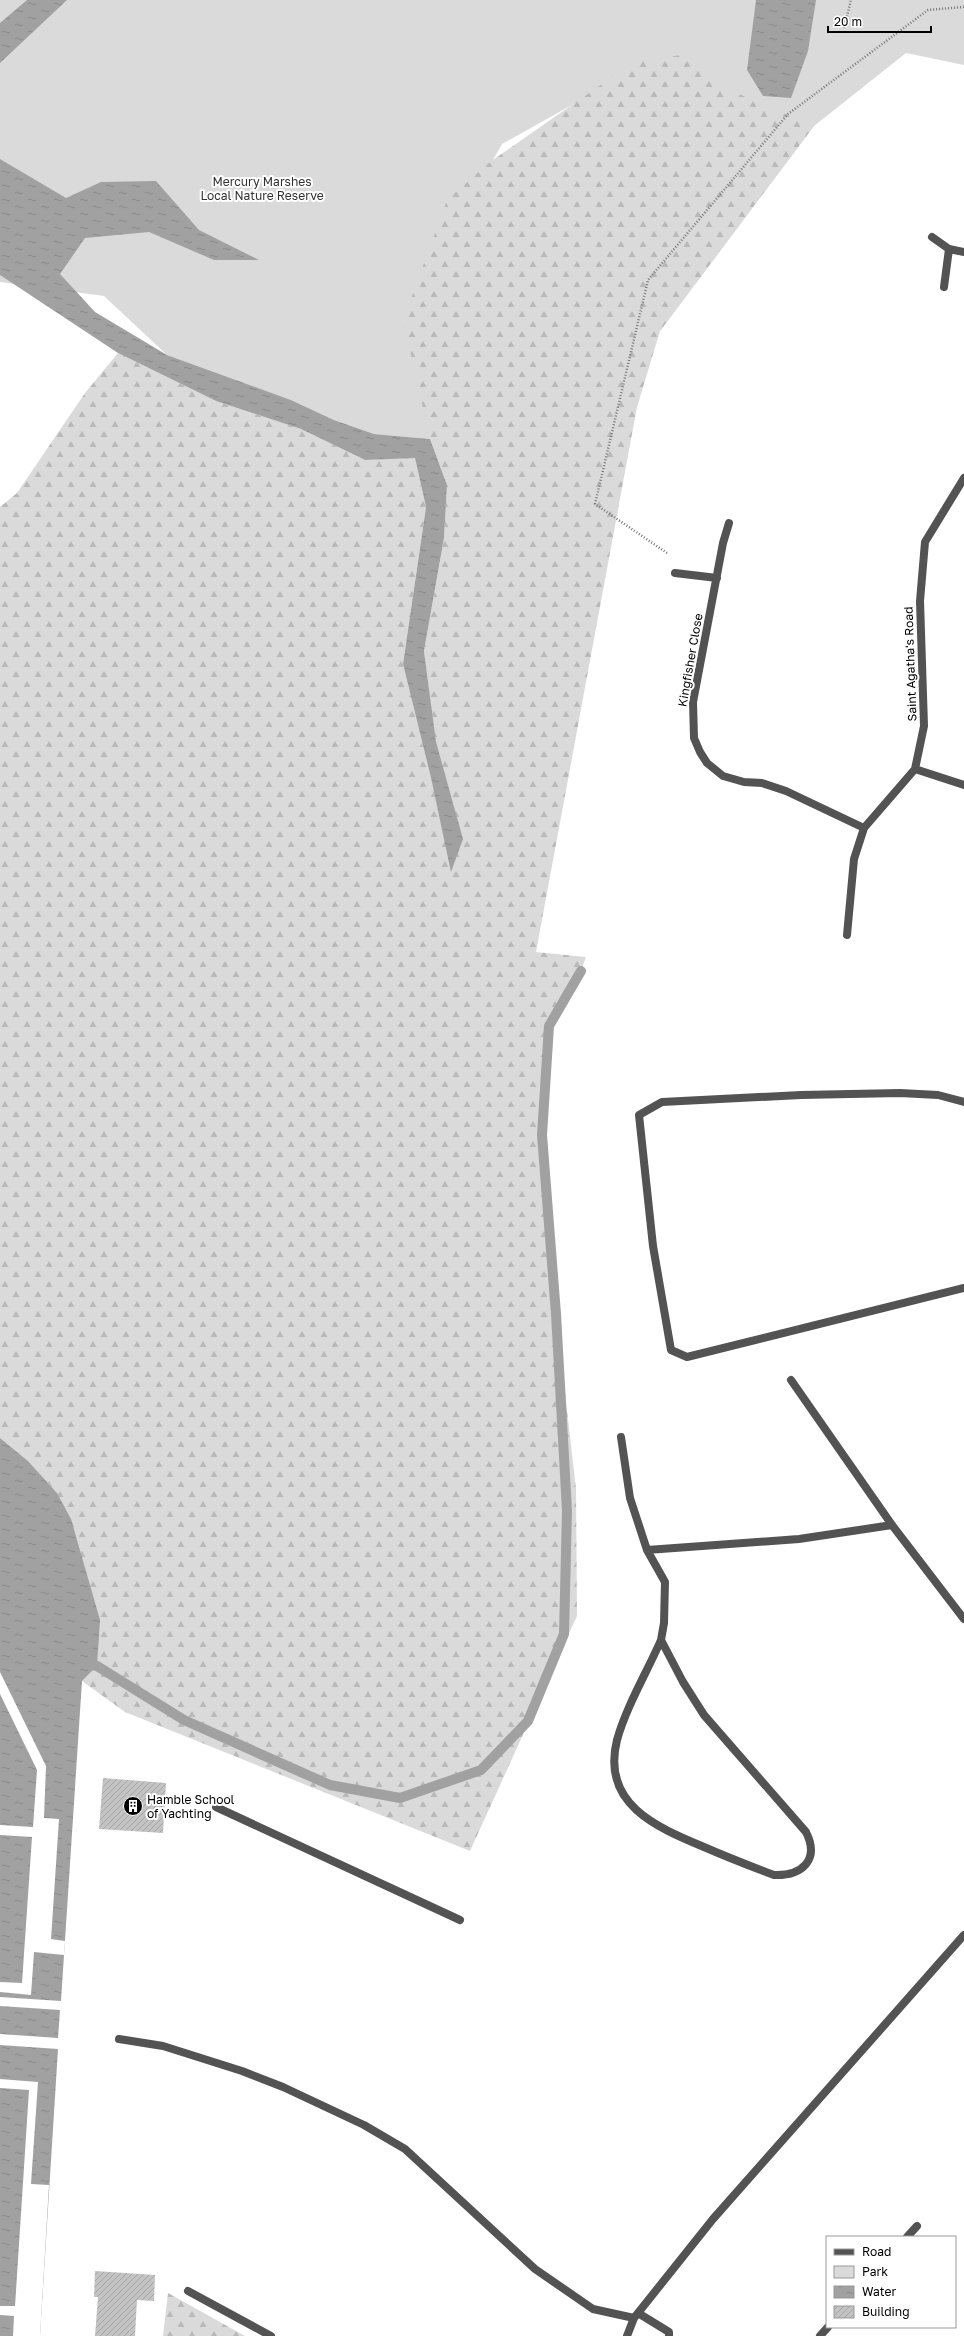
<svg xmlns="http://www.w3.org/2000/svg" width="964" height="2336" viewBox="0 0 964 2336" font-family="'Golos Text',sans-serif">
<defs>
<pattern id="forest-firs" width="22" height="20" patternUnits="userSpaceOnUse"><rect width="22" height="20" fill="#dadada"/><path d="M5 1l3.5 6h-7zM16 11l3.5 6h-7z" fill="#b9b9b9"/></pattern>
<pattern id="water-ripples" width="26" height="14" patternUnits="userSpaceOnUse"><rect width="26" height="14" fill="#a1a1a1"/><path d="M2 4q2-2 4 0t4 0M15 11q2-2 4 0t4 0" fill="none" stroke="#898989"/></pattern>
<pattern id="building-hatch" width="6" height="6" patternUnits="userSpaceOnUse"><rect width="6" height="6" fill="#c3c3c3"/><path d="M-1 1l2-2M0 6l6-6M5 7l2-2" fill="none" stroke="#a6a6a6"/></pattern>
</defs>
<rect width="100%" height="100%" fill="#fff"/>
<path fill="#dadada" d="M0,0H964V65L906,53L814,126L660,331L652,60L502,144L403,321L477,470L430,439L374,434L334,420L291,400L167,355L104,296L0,282Z"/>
<path fill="url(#forest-firs)" d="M687,54L732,91L814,126L660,331L637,407L536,952L586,957L581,971L549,1026L546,1187L556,1314L576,1489L577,1616L470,1851L125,1712L82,1681L97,1666L57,1493L28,1461L0,1438V507L17,493L85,393L118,353L216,401L301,429L365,460L415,457L426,507L403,664L431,778L452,871L424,651L444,538L447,485L430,439L403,321L447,200L490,162L632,63Z
M168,2293L245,2336H163Z"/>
<path fill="url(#water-ripples)" d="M27,0H67L0,63V23Z
M756,0H816L808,51L791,98L763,96L747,70Z
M0,159L66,198L101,182L156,181L199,230L259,260H214L149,232L85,238L60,274L95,312L167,355L291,400L334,420L374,434L430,439L447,485L444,538L424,651L436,742L463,839L451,872L431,778L403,664L426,507L415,458L365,460L301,429L216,401L118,353L0,275Z
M0,1438L28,1461L57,1493L71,1519L100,1620L97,1666L82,1681L61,2001L0,1997Z
M0,2006L60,2010L58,2038L0,2034Z
M0,2045L58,2049L40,2336H0Z"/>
<path fill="#fff" d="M0,1672L46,1766L44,1818L59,1819L51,1939L65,1941L64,1955L34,1952L31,1995L0,1992V1982L22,1983L32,1837L0,1835V1825L33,1827L37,1770L0,1694Z
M0,2079L38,2082L31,2184L49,2185L40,2336H13L14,2316L0,2315V2306H15L29,2090L0,2088Z"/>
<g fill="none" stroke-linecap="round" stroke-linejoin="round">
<path stroke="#a1a1a1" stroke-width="10" d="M83,1663L97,1666L184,1720L330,1785L400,1798L481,1770L528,1721L564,1634L567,1511L556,1314L542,1135L549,1026L581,971"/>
</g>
<path fill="url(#building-hatch)" d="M103,1778L166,1783L163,1833L99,1829Z
M95,2271L155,2275L154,2301L137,2300L135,2336H95L98,2297H94Z"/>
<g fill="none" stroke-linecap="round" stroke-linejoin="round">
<path stroke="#757575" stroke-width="2.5" stroke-dasharray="1 2" stroke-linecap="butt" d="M844,28L851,0
M667,553L595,504L648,280L788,114L928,10L964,7"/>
<path stroke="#535353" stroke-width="8" d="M964,1102L938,1095L900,1093L801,1095L662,1102L639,1115L653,1246L671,1350L687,1357L964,1288
M791,1380L892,1525L964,1619
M621,1437L630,1498L647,1550L665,1582L664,1623L661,1640L683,1682L704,1715L806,1832C820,1860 802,1876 774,1875C750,1866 727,1857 704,1847C656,1827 601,1804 617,1740C626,1707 647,1672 661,1640
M647,1550L799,1539L892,1525
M216,1807L460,1920
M119,2039L163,2046L242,2071L283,2087L364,2125L405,2149L535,2269L593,2309L634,2318L713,2219L964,1935
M907,2237L917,2226
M188,2291L271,2336
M638,2313L669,2332V2336
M627,2336L634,2318
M820,2336L828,2327"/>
<path stroke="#535353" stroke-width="8" d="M932,237L949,249L964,252
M944,287L949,249
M729,523L723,543L693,702L694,738L700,752L707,763L723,776L744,782L762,783L786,791L864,828
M675,573L717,578
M915,769L964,785
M847,935L854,859L864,828L915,769L924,726L920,601L925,542L964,478"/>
</g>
<defs>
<symbol id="building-disc" viewBox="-11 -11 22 22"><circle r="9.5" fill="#000" stroke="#fff"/><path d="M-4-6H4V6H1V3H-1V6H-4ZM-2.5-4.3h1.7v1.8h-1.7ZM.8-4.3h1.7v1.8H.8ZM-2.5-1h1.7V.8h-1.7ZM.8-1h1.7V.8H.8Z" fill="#fff"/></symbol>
</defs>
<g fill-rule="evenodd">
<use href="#building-disc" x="122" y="1795" width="22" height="22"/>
</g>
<g text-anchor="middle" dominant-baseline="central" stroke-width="4" stroke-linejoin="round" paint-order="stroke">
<g font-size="12" fill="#313131" stroke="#fff">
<text x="262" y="181">Mercury Marshes<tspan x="262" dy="14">Local Nature Reserve</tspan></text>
</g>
<g font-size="12" fill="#000" stroke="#fff">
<text transform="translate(690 660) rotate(-80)">Kingfisher Close</text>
<text transform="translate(910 664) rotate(-92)">Saint Agatha's Road</text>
</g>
<g font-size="12" fill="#000" stroke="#fff" text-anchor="start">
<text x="147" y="1799">Hamble School<tspan x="147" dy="14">of Yachting</tspan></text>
</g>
</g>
<rect x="826" y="2236" width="130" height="92" fill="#ffffff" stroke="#999999"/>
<rect x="834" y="2249" width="20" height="6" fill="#535353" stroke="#999999"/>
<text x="862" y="2256" font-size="12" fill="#000000">Road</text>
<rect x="834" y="2266" width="20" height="12" fill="#dadada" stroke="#999999"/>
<text x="862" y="2276" font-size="12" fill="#000000">Park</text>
<rect x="834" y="2286" width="20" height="12" fill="url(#water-ripples)" stroke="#999999"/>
<text x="862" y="2296" font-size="12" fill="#000000">Water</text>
<rect x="834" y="2306" width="20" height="12" fill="url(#building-hatch)" stroke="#999999"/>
<text x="862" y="2316" font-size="12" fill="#000000">Building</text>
<path d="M828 26v6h103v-6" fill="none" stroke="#000000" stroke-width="2"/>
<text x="834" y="26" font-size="12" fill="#000000" stroke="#ffffff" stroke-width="3" paint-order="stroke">20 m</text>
</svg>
